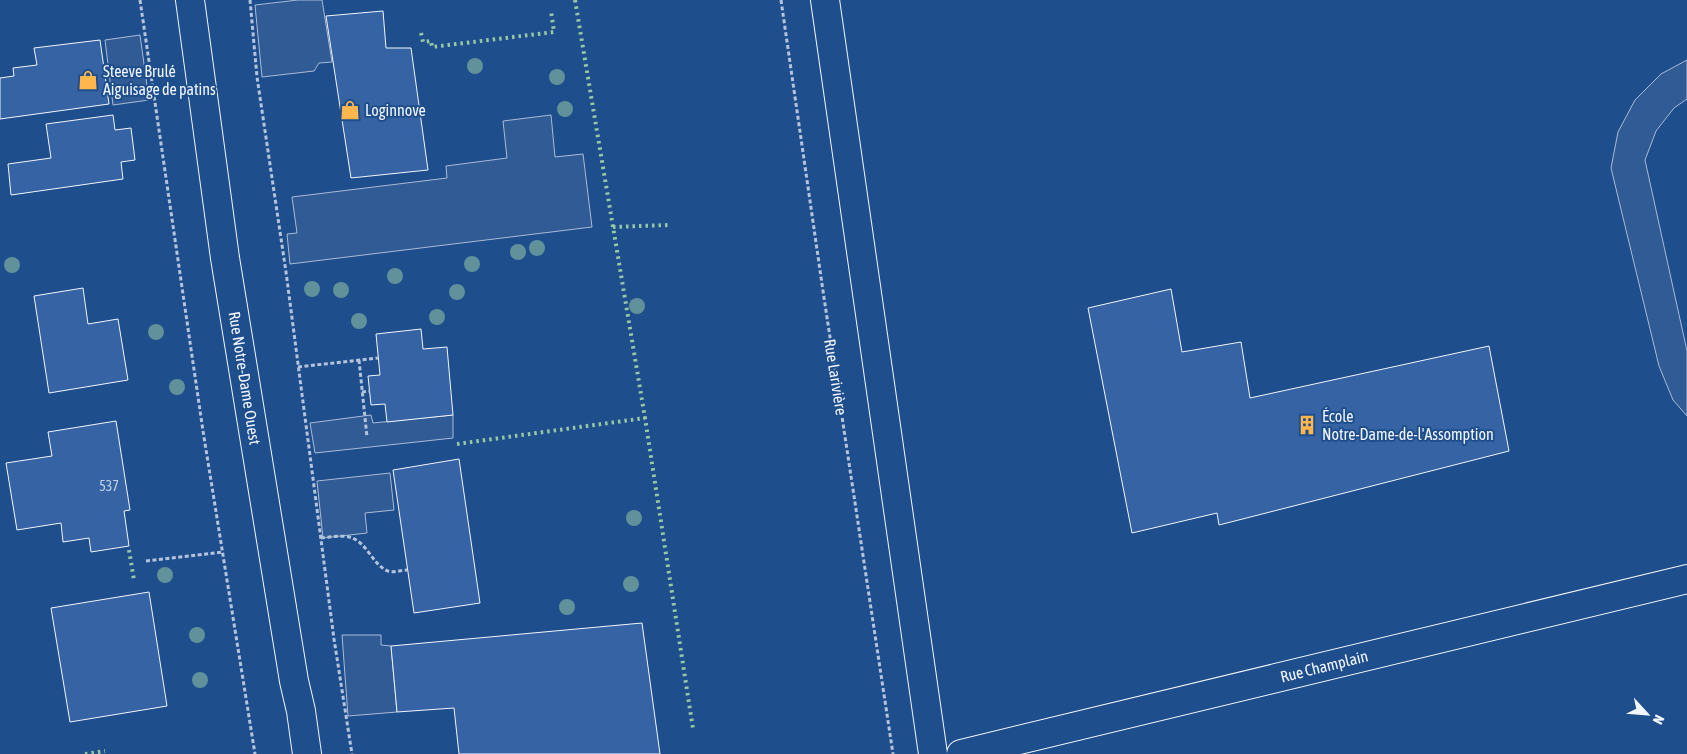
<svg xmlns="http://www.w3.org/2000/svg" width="1687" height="754" viewBox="0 0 1687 754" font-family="'Asap Condensed',sans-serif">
<rect width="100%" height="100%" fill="#1f4e8c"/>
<path fill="#305b95" stroke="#a8bbd7" d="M298,0H322L332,62L319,63L314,71L262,77L255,5Z
M140,35L149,100L113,105L105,40Z
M1687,60V99L1674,108L1656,131L1645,160L1687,351V416L1673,400L1659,366L1611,168L1618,132L1635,100L1661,74Z
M551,115L555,157L583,154L592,227L290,264L287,234L297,233L292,197L447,178L446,166L507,158L503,121Z
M371,415L373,423L453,415V438L315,453L310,423Z
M390,473L394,510L365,513L367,533L323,538L317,481Z
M342,635H381V645L391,646L397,712L348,716Z"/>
<path fill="#3563a3" stroke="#f2f6ff" d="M383,11L386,48H411L428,170L351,178L326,16Z
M100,40L109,104L0,119V78L14,76L13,68L37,65L34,48Z
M113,115L115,130L131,128L135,160L121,162L123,179L11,195L8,164L51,158L46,124Z
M83,288L88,324L118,319L128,380L49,393L34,296Z
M1171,289L1182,352L1241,342L1250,398L1489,346L1509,451L1219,525L1217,513L1132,533L1088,308Z
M421,329L423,349L447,347L453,415L387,422L385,404L371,405L368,376L380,375L376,334Z
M116,421L130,510L124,511L129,546L91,552L89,538L63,542L61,523L17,530L6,463L52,456L48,432Z
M459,459L480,603L414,613L393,470Z
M149,592L167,706L70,722L51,608Z
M642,623L660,754H459L454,708L397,712L391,646Z"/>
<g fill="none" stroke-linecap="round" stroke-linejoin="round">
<defs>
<path id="minor" d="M825,0L933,754
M961,754L1687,579"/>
<path id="tertiary" d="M190,0L225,258L294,681L301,711L307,754"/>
</defs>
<use href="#minor" stroke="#f2f6ff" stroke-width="30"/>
<use href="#tertiary" stroke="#f2f6ff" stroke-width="30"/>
<path stroke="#b3c4dc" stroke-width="3" stroke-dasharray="4 2.5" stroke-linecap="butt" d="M140,0L203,431L255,754
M250,0L257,77L286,272L334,639L352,754
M781,0L823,291L893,754
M359,360L367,437
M298,367L378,358
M362,392L370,391
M321,538C329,537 341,535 349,537C368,542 372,565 388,571C393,573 402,570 407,570
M146,561L223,552"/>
<use href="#minor" stroke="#1f4e8c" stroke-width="28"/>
<use href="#tertiary" stroke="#1f4e8c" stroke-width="28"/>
<path stroke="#97c8a6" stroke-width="4" stroke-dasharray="2.5 4" stroke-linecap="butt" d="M575,0L645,418
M421,33L423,42L431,41L432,47L554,32L551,11
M613,227L669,225
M457,444L645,418L693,729
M129,550L134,580
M85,754L105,751"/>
</g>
<g fill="#61919a">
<circle cx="475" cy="66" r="8"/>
<circle cx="557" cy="77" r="8"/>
<circle cx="565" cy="109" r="8"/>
<circle cx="537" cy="248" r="8"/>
<circle cx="518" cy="252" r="8"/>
<circle cx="472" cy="264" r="8"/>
<circle cx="12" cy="265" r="8"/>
<circle cx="395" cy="276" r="8"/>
<circle cx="312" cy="289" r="8"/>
<circle cx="341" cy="290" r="8"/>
<circle cx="457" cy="292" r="8"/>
<circle cx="637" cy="306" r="8"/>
<circle cx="437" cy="317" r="8"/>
<circle cx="359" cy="321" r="8"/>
<circle cx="156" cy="332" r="8"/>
<circle cx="177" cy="387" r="8"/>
<circle cx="634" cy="518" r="8"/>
<circle cx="165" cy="575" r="8"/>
<circle cx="631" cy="584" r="8"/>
<circle cx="567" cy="607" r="8"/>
<circle cx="197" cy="635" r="8"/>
<circle cx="200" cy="680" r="8"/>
</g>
<defs>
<symbol id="shop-bare" viewBox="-9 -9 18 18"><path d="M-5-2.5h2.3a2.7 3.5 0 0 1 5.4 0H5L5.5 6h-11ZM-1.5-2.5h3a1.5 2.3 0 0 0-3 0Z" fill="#ffb74d" stroke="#1f4e8c" stroke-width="2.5" paint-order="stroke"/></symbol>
<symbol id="building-bare" viewBox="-9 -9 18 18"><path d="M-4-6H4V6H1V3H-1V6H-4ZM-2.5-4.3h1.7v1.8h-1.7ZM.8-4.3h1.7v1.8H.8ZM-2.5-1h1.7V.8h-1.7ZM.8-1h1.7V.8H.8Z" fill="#ffb74d" stroke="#1f4e8c" stroke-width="2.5" paint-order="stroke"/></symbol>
</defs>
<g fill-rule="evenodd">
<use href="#shop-bare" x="74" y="66" width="28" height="28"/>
<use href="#shop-bare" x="336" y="96" width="28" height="28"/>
<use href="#building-bare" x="1293" y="411" width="28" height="28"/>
</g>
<g text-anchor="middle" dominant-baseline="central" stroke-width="4" stroke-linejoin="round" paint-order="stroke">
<g font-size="14" fill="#c3d1e8">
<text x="109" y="486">537</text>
</g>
<g font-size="16" fill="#f2f6ff" stroke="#1f4e8c" text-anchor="start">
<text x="103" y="71">Steeve Brulé<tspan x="103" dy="18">Aiguisage de patins</tspan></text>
<text x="365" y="110">Loginnove</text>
<text x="1322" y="416">École<tspan x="1322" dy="18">Notre-Dame-de-l'Assomption</tspan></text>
</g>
<g font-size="16" fill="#f2f6ff" stroke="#1f4e8c">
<text transform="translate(836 377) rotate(81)">Rue Larivière</text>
<text transform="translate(245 378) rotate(81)">Rue Notre-Dame Ouest</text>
<text transform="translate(1324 666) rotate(-14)">Rue Champlain</text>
</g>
</g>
<g transform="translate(1647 714) rotate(116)" stroke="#1f4e8c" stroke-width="4" paint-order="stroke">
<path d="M0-4L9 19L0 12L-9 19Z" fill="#f2f6ff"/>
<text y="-8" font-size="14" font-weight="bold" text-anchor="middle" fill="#f2f6ff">N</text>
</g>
</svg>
